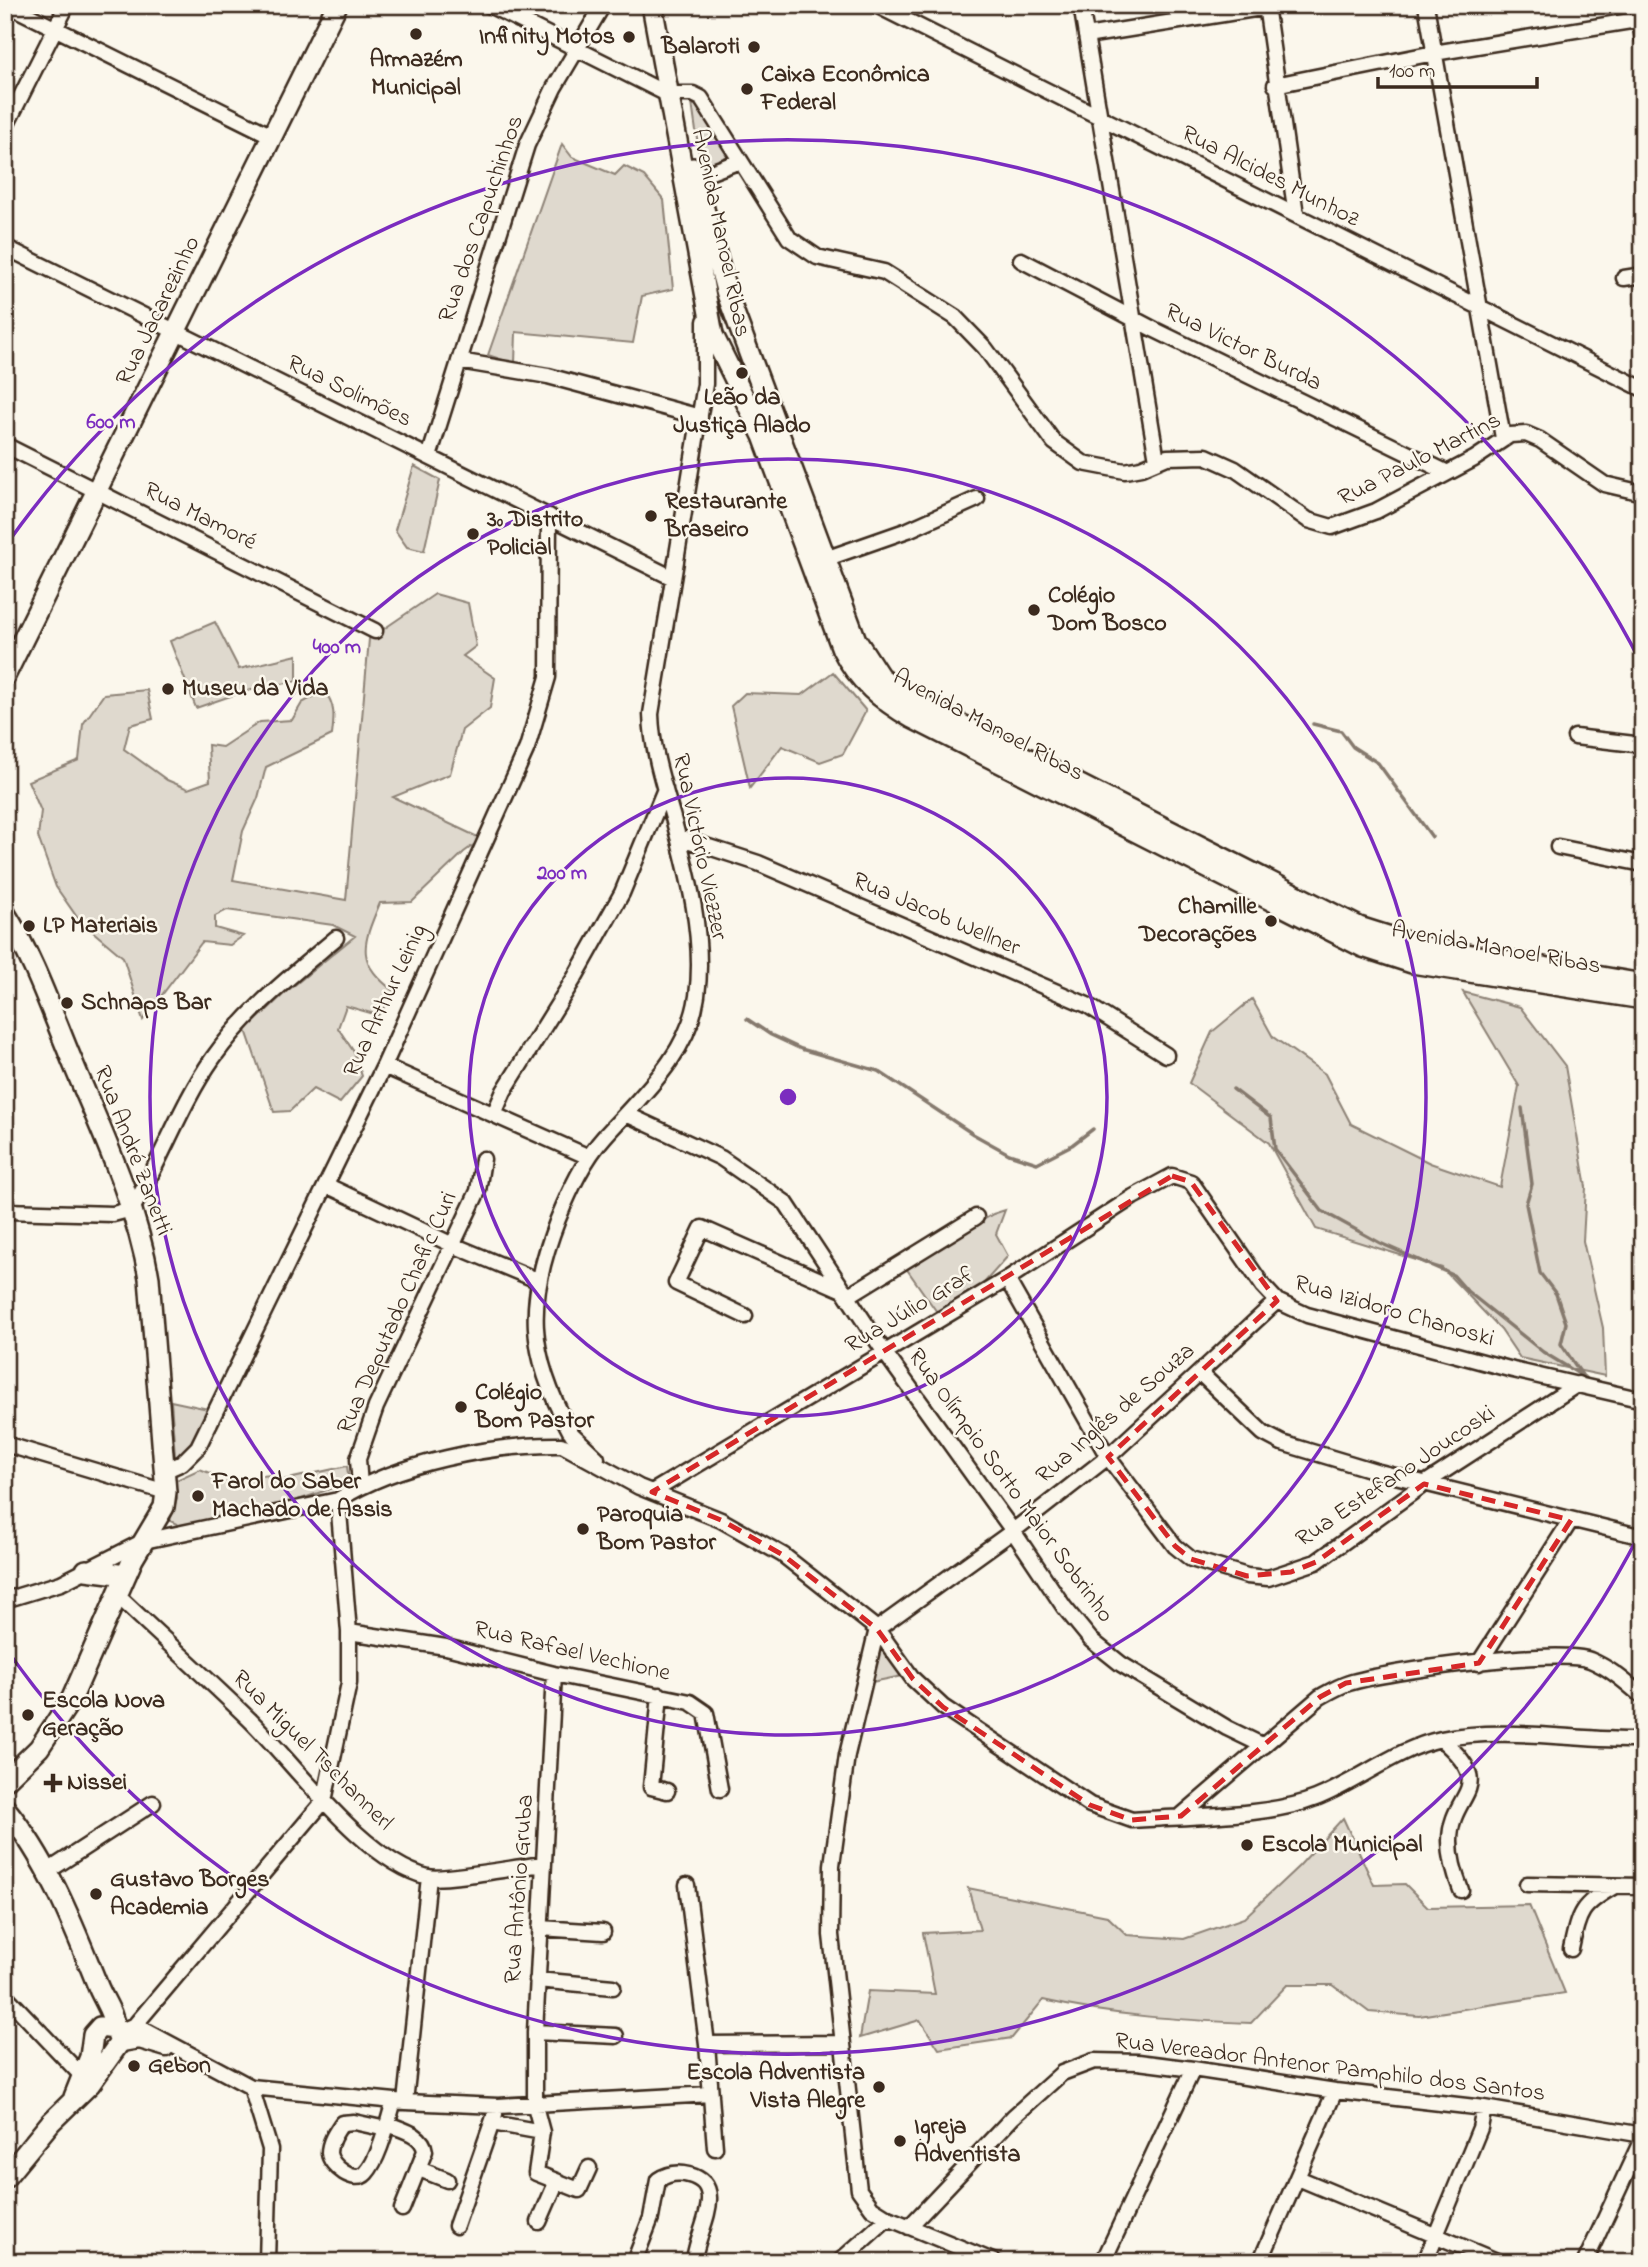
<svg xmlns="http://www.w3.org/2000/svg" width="1648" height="2267" viewBox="0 0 1648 2267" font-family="'Indie Flower',sans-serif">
<rect width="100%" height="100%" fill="#fbf7ec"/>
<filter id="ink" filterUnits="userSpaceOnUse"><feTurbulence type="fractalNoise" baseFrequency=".0143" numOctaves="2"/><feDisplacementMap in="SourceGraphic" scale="14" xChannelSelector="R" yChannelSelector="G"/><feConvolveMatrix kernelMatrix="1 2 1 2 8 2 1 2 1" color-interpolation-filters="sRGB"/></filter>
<g filter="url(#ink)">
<path fill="#dfd9ce" stroke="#8d8276" stroke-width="2" d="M692,103L703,111L731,157L701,167Z
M562,144L572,157L615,175L624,166L644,176L664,200L673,289L642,296L633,343L516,332L515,364L488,355Z
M414,466L440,480L424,551L407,547L395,530Z
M435,594L468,603L476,646L463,656L495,678L490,708L462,730L450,774L393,797L482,839L464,852L412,902L380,903C361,947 356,963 396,993L378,1015L346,1006L338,1028L354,1052L362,1076L340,1103L313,1089L290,1111L274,1112L246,1030L286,992L355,936L333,925L227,910L215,916V928L243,936L230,945L202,942L143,1020L123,957L79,920L56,887L38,837L41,811L28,781L79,760L83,724L104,694L147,690L153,719L130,725L124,749L167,780L188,789L210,781L208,745L222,747L260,722L292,720L302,703L324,691C336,704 334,719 332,735L266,767L258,798L243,831L233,880L346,900L369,639Z
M215,622L239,669L297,655V681L242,692L196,708L170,641Z
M833,672L866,711L843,754L820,762L782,746L750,788L731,706L745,693L802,695Z
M1463,992L1520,1007L1565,1066L1586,1187L1583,1241L1603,1328L1605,1376L1520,1358L1501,1330L1442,1268L1316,1229L1269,1143L1189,1083L1212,1032L1252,999L1273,1037L1325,1074L1351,1124L1430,1163L1500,1187L1519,1086Z
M1005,1210L996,1234L1008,1256L975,1293L939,1315L906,1268L993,1214Z
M171,1401L208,1409L185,1455L179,1459L175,1456Z
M347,1466L349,1482L293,1502L181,1526L170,1521L177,1498L174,1481L200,1469L224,1479L272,1475L275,1482Z
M879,1644L902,1676L872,1682Z
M1343,1818L1374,1885L1405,1884L1428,1907L1529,1905L1565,1993L1419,2016L1369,2012L1333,1985H1287L1251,2023C1180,2020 1112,2016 1043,2000L1012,2038L939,2049L920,2020L860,2038L868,1991L935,1994L923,1933L980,1930L968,1888L1107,1916L1127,1935L1184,1939L1244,1918L1299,1866Z"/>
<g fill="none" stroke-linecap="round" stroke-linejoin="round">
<path stroke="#85796d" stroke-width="3.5" d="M1313,724L1341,731L1353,747L1378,763L1432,837
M747,1019L771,1035L801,1049L878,1071L973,1134L1009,1154L1037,1163L1072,1145L1093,1129
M1233,1089L1271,1118L1275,1149L1322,1211L1380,1243L1453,1275L1467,1291L1543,1352L1584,1377
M1522,1108L1532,1184L1526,1204L1540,1273L1556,1294L1566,1323L1561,1344L1582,1375"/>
<defs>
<path id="minor" d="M8,5L272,136
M489,5L667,94H693L701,98L789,238L817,257L884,272L955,317L985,348L1054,442L1083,463L1125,471L1141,468L1167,457L1206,456L1235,469L1308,520L1332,527L1376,511L1474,459L1510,435L1526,434L1540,440L1604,484L1643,493
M876,5L1643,389
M1081,5L1157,460
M1266,5L1296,215
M1426,5L1503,438
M1637,5L1643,39
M1086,36L1267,7
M1275,85L1434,53L1643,19
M5,128L67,5
M695,178L740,161
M5,247L673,578
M1021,260L1155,330L1448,473
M1624,278L1643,275
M459,361L548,376L700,417
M5,445L375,631
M429,457L527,145L554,88L603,5
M825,559L908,530L977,499
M1575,737L1643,745
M678,837L758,863L1087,1005L1166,1055
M1558,847L1643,864
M384,1066L589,1157
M494,1114L504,1091L575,977L622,893L665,789
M626,1114L721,1158L786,1203L885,1353L1013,1531L1064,1607L1091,1640L1121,1664L1227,1728L1264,1746
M326,1185L453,1245L537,1280
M5,1211L113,1214L132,1209C162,1160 180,1105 213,1058C247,1010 292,975 336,938
M1007,1279L1108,1457L1175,1546L1191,1559L1247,1576L1268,1578L1316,1562L1424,1484L1578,1384
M848,1296L976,1217
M745,1316L676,1283L702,1228L845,1291
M1200,1373L1263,1433L1282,1443L1379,1472L1643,1537
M570,1431C527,1353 526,1301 558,1219C570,1190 584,1159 605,1136C642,1095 689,1054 697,996C705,938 688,873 673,818C663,783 652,750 651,714L705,384V321
M572,1434L597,1458
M5,1444L166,1492
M564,1446L639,1487L721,1520L783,1555L877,1629L913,1679L943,1707L1090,1805L1132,1820C1186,1816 1268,1817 1316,1798C1359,1781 1396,1749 1441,1739C1504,1726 1578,1741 1643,1740
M166,1470L182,1463L198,1447L384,1066L527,748L548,677L549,516
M360,1486L358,1459L376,1407L478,1191L483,1159
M652,1492L1007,1279L1133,1197L1172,1176L1191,1182L1263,1286L1277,1301L1307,1315L1513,1370L1643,1400
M117,1595C161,1637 206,1677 249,1719C296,1765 363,1861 428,1877C444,1881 522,1866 544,1864
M5,1600L61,1583L144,1541L338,1500C396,1463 493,1444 561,1445
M877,1629L847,1755L832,1865L831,1935L859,2190L872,2208L888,2218L995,2262
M877,1629L1013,1531L1108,1457L1277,1301
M349,1632L446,1647L554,1674L690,1702L706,1713L720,1789
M1479,1663L1571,1520
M660,1695L651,1787L667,1791
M1441,1739C1500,1790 1450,1791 1450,1841C1450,1858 1455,1875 1461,1890
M1181,1816L1320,1697C1329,1692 1339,1686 1349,1683C1388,1671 1556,1648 1590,1660C1610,1668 1627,1683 1643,1697
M48,1871L153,1803
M1527,1884L1643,1886
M687,1885L707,2044L715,2148
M540,1928L603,1932
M1571,1949C1579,1912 1580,1906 1613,1887
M537,1980L613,1987
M5,1995L82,2076
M128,2028L135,2025L251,2087L405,2102L498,2106L711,2094
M535,2032L616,2036
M127,2041L135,2025L324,1801L349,1683V1632L338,1500
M122,2044L139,2041L166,2049
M707,2044L841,2043
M251,2087L270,2149L267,2262
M405,2102L429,1877
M492,2123L542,2132L536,2173L579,2190L589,2168
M388,2124C402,2130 423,2134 425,2151L402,2209
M386,2129L354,2122L342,2123C336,2132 329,2142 329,2153C330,2166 355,2185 366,2173C380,2158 388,2120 394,2101
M542,2132L535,2106V2032L554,1674
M419,2169L447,2180
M1298,2178L1499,2262
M539,2222L556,2183
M456,2226L495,2114
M909,2227L1013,2117L1062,2073L1094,2061L1138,2062L1193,2069L1335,2091L1484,2108L1643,2135
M634,2262L651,2218L658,2180C667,2174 678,2172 689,2175C731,2186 694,2235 694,2262
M839,2262L888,2218
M1103,2262L1193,2069
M1260,2262L1335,2091
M1425,2262L1480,2128L1484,2108
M1585,2262L1643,2137"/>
<path id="major" d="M652,5L713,335L763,436L842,649C858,681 881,700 912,718L1363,947L1412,963L1643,999
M693,168L727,294L856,640L880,677L915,701L1359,927L1419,946L1643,984
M5,676L337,5
M5,913C34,959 52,1013 73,1063C102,1133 136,1203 149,1278L166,1492L164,1507L133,1559L72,1698L39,1748L5,1781
M86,1570L126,1575
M5,1808C48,1860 72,1922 97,1984C103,2000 113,2011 115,2029
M5,2178L51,2122L90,2084L120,2042L115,2029L100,2027L93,2035L90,2057L74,2097"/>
</defs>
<use href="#minor" stroke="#3b2a1e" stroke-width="19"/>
<use href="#major" stroke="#3b2a1e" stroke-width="24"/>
<use href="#minor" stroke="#fbf7ec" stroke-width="14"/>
<use href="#major" stroke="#fbf7ec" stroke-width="19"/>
</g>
</g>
<path fill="none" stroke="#d62828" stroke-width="5" stroke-dasharray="14 9" stroke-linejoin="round" d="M1172,1176L1191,1182L1277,1301L1108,1457L1175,1546L1191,1559L1247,1576L1291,1572L1316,1562L1424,1484L1571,1520L1479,1663L1346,1683L1320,1697L1181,1816L1132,1820L1090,1805L943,1707L913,1679L877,1629L783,1555L721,1520L652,1492Z"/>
<g fill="none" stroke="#7b2cbf" stroke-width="3.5">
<circle cx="788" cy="1097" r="319"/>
<circle cx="788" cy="1097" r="638"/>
<path d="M1641 1531A957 957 0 0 1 9 1653M9 541A957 957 0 0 1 1641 663"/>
</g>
<g fill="#3b2a1e" stroke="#fbf7ec" stroke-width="2.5">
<circle cx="416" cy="34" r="7"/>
<circle cx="629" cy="37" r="7"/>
<circle cx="754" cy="47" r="7"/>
<circle cx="747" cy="89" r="7"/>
<circle cx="742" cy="373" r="7"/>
<circle cx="651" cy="516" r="7"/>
<circle cx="473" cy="534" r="7"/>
<circle cx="1034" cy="610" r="7"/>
<circle cx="168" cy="689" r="7"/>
<circle cx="1271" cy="921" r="7"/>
<circle cx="29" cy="926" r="7"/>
<circle cx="67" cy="1003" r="7"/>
<circle cx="461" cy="1407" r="7"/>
<circle cx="198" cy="1496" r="7"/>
<circle cx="583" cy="1529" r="7"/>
<circle cx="28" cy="1715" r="7"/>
<path d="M49.5 1772.5h7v7h7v7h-7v7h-7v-7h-7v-7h7z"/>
<circle cx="1247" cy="1845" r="7"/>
<circle cx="96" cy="1894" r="7"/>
<circle cx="134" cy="2066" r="7"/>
<circle cx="879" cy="2087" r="7"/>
<circle cx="900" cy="2141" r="7"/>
</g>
<g text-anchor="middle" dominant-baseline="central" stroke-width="5" stroke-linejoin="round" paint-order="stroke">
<g font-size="24" font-weight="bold" fill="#3b2a1e" stroke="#fbf7ec" text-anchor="start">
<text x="615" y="37" text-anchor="end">Infinity Motos</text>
<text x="740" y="47" text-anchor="end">Balaroti</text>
<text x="416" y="60" text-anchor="middle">Armazém<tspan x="416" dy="28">Municipal</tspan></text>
<text x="761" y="75">Caixa Econômica<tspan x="761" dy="28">Federal</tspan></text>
<text x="742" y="398" text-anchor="middle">Leão da<tspan x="742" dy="28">Justiça Alado</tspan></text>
<text x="665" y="502">Restaurante<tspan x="665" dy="28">Braseiro</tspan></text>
<text x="487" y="520">3º Distrito<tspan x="487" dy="28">Policial</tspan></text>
<text x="1048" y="596">Colégio<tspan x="1048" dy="28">Dom Bosco</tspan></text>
<text x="182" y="689">Museu da Vida</text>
<text x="1257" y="907" text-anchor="end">Chamille<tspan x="1257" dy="28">Decorações</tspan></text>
<text x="43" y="926">LP Materiais</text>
<text x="81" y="1003">Schnaps Bar</text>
<text x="475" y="1393">Colégio<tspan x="475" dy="28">Bom Pastor</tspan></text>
<text x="212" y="1482">Farol do Saber<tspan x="212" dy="28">Machado de Assis</tspan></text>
<text x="597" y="1515">Paroquia<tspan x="597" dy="28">Bom Pastor</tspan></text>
<text x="42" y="1701">Escola Nova<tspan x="42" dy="28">Geração</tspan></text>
<text x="67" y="1783">Nissei</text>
<text x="1261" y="1845">Escola Municipal</text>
<text x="110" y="1880">Gustavo Borges<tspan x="110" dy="28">Academia</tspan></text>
<text x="148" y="2066">Gebon</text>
<text x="865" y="2073" text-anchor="end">Escola Adventista<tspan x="865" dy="28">Vista Alegre</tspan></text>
<text x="914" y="2127">Igreja<tspan x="914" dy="28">Adventista</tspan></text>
</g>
<g font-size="24" fill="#3b2a1e" stroke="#fbf7ec">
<text transform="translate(1270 177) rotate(27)">Rua Alcides Munhoz</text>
<text transform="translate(482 219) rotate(-71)">Rua dos Capuchinhos</text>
<text transform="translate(720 233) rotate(78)">Avenida Manoel Ribas</text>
<text transform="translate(159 311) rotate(-64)">Rua Jacarezinho</text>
<text transform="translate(1243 348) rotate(26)">Rua Victor Burda</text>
<text transform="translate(349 392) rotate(26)">Rua Solimões</text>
<text transform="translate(1420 460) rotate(-27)">Rua Paulo Martins</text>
<text transform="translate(200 517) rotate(27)">Rua Mamoré</text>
<text transform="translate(988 726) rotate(28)">Avenida Manoel Ribas</text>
<text transform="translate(699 847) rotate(78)">Rua Victório Viezzer</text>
<text transform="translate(936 915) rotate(23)">Rua Jacob Wellner</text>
<text transform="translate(1496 949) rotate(10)">Avenida Manoel Ribas</text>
<text transform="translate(386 1001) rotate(-65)">Rua Arthur Leinig</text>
<text transform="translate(132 1151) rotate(69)">Rua André Zanetti</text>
<text transform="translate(910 1311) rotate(-31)">Rua Júlio Graf</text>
<text transform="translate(1394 1312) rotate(16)">Rua Izidoro Chanoski</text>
<text transform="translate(398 1313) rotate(-66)">Rua Deputado Chafic Curi</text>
<text transform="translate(1116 1414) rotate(-41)">Rua Inglês de Souza</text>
<text transform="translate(1396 1477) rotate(-34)">Rua Estefano Joucoski</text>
<text transform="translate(1010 1486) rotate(54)">Rua Olímpio Sotto Maior Sobrinho</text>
<text transform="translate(572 1652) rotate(13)">Rua Rafael Vechione</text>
<text transform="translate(312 1751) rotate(45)">Rua Miguel Tschannerl</text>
<text transform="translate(520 1889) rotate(-86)">Rua Antônio Gruba</text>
<text transform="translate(1330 2068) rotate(7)">Rua Vereador Antenor Pamphilo dos Santos</text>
</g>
</g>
<circle cx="788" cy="1097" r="10" fill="#7b2cbf" stroke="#fbf7ec" stroke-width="3.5"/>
<g font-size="21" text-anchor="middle" font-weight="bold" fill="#7b2cbf" stroke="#fbf7ec" stroke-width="5" stroke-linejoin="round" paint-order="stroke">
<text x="111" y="428">600 m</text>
<text x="337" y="653">400 m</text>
<text x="562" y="879">200 m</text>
</g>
<rect width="1648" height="2267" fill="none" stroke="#fbf7ec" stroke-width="28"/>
<rect x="14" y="14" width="1620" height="2239" fill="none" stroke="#3b2a1e" stroke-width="2.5" filter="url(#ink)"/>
<path d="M1378 77v10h159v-10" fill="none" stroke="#3b2a1e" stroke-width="3.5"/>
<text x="1389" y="77" font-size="21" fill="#3b2a1e" stroke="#fbf7ec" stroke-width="5" paint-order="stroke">100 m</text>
</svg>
